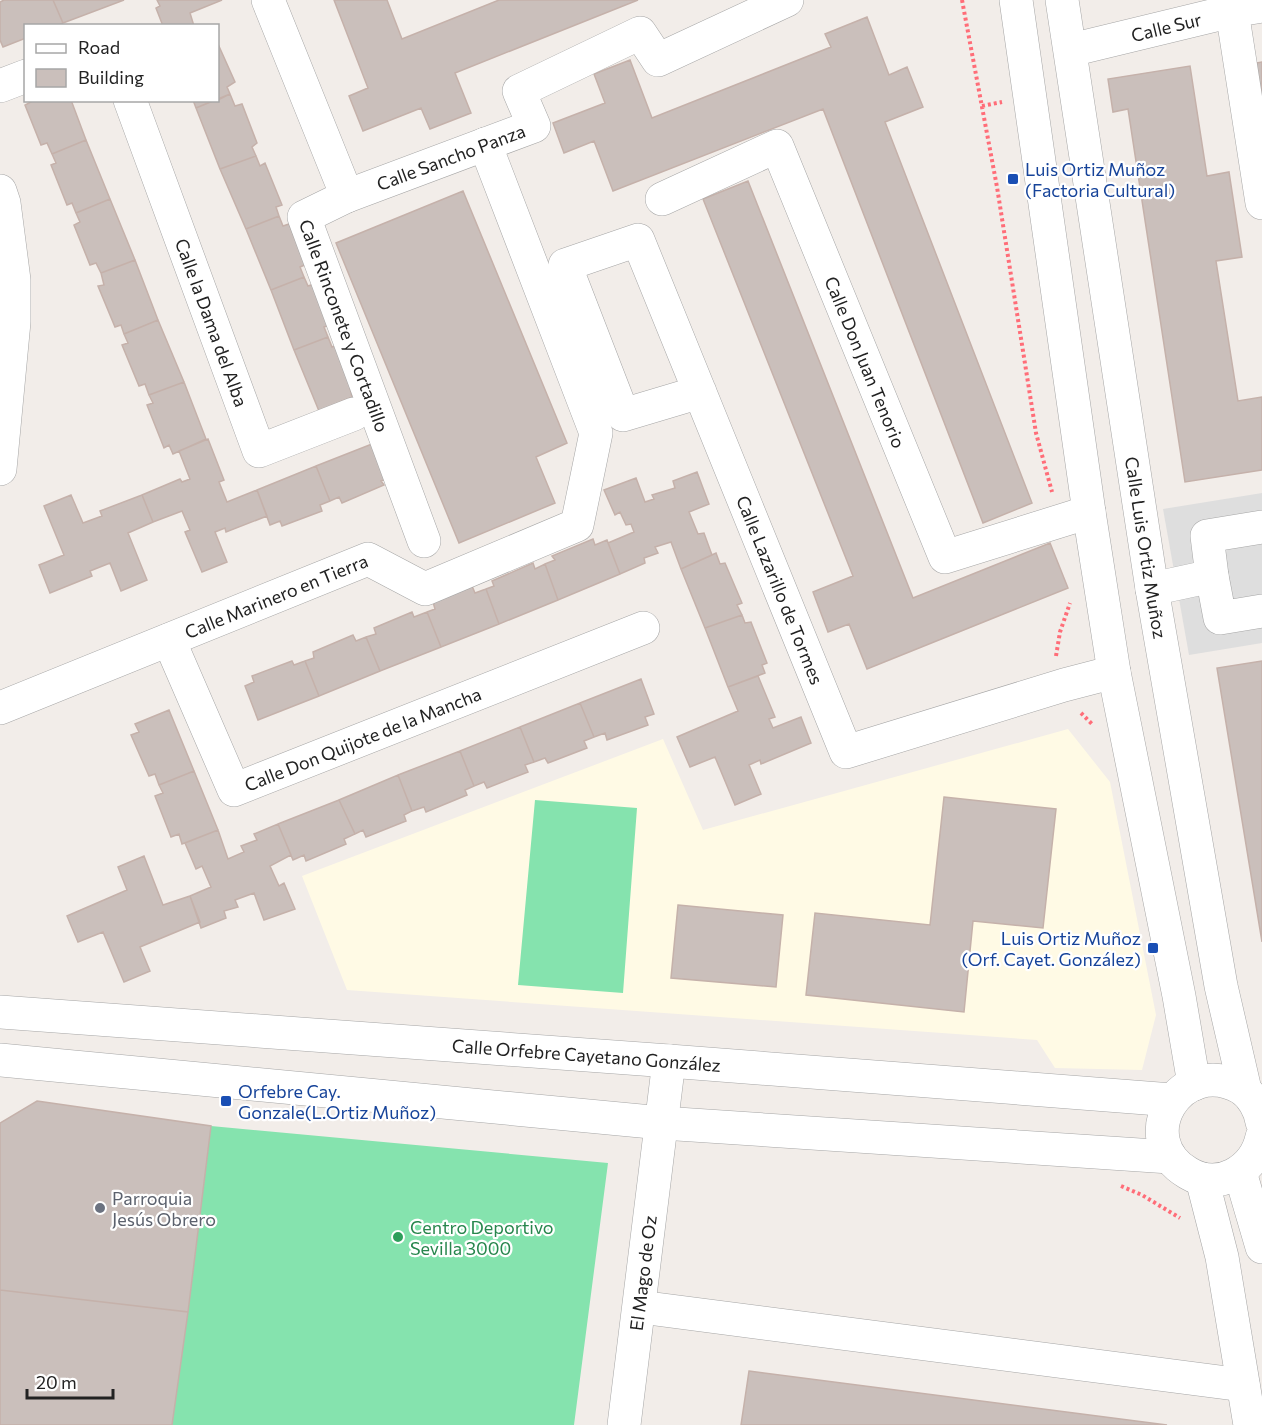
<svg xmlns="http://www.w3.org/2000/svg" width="1262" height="1425" viewBox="0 0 1262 1425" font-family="Commissioner,sans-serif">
<rect width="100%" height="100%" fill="#f2ede9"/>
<path fill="#fffae5" d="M1068,729L1110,782L1156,1015L1142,1070L1055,1068L1037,1040L347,990L302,876L663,739L703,830Z"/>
<path fill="#85e3ae" d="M535,800L637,808L623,993L518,985Z
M211,1126L608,1163L574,1425H171L188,1312Z"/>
<path fill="#dedede" d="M1262,493V643L1189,655L1163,509Z"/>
<path fill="#cabfbb" stroke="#c5b1aa" stroke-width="1.5" d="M4,0H53L63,23L57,26H26V38L3,47L0,40V2Z
M53,0H124L63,23Z
M157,0H222L190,13L194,26H163L156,8L160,6Z
M334,0H387L402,39L499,0H638L455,73L471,113L430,129L421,108L363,131L349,96L368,88Z
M867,17L889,75L907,67L923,107L885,122L1032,503L983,523L823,109L613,191L594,141L564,153L553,123L605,103L594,74L630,60L652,118L831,47L825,34Z
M218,44L235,82L227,87L230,94L218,100Z
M1262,62V98L1256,63Z
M1190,66L1207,176L1229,172L1242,257L1216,261L1238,401L1262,397V470L1185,482L1128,109L1113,112L1108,79Z
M230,94L235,106L242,104L257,143L252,147L256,156L220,169L196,108Z
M30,100H71L86,140L52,154L47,143L41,145L25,105L31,102Z
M193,100H215L196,108Z
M86,140L110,199L76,213L72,203L67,205L51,165L56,163L52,154Z
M256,156L260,166L265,163L282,205L276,207L279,216L246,229L220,169Z
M748,181L913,598L1050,543L1068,588L867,669L849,624L828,632L813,592L853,576L703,199Z
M463,191L567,443L536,457L555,503L459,543L336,243Z
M110,199L135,260L101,273L96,263L90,265L74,225L80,222L76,213Z
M279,216L283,226L289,224L307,264L300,267L304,277L271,290L246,229Z
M135,260L158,320L124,334L121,325L115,327L98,286L104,285L101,273Z
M304,277L308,286L314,284L330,325L324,327L328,337L294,350L271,290Z
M158,320L184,382L149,395L145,384L139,386L122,345L128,343L124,334Z
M328,337L332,347L338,345L356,384L350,388L352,397L319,411L294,350Z
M184,382L206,439L173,454L169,445L164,448L147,405L153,403L149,395Z
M208,439L224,480L219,482L227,502L257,490L267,516L226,532L225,528L215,532L227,562L202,572L185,532L190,530L182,511L153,522L142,495L180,479L182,482L190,479L179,451Z
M377,442L391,477L381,481L384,485L342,503L339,497L330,501L316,466Z
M316,466L330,501L320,505L322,511L282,526L280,521L270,525L257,490Z
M697,472L709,504L689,512L698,534L704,533L712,555L681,569L671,542L655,547L658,553L644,558L645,563L620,574L608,543L634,532L631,524L626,525L620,512L615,515L604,490L636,478L645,502L654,499L652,495L675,488L673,481Z
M71,495L83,523L102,516L100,511L142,495L153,522L128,533L147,580L121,591L110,563L90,571L92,576L50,593L39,565L64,555L44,506Z
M593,539L595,545L607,540L620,574L558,600L545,564L555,560L552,556Z
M716,553L720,564L725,563L742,603L737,605L742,615L705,628L681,569Z
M533,563L535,569L545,564L558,600L499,624L486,589L494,586L492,581Z
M472,586L475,593L486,589L499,624L441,647L427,612L435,609L433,602Z
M412,612L414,617L427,612L441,647L380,671L366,637L376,634L374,628Z
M742,615L745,623L751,622L767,663L762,665L765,673L728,687L705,628Z
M353,635L356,641L366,637L380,671L319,696L305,661L314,658L313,652Z
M292,661L294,665L305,661L319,696L258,720L245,686L254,682L252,676Z
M1262,661V942L1217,668Z
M758,676L775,717L769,719L773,728L801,717L811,743L761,764L760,760L749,765L761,794L735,805L715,757L690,767L677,737L738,711L728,687Z
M641,679L654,714L645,717L648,725L607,740L605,733L594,737L580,703Z
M580,703L594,737L584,741L587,748L548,763L545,758L534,762L520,727Z
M169,710L194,771L159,785L155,774L149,776L131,735L139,732L135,724Z
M520,727L534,762L525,765L528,772L487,788L484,782L474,786L460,751Z
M460,751L474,786L465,790L467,795L426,812L424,807L412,811L398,775Z
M194,771L218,830L182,844L179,834L171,837L155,796L163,793L159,785Z
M398,775L412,811L404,815L406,821L366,837L363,830L355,834L339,800Z
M944,797L1056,809L1043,928L973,921L964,1012L806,995L815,913L930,925Z
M339,800L355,834L344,839L346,844L306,861L304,855L293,860L278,824Z
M278,824L291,855L270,866L279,886L284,883L295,909L264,920L254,893L235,900L238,907L224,911L226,918L201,928L190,896L211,887L202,866L196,869L185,843L218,830L228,859L244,852L241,846L257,840L254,834Z
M144,856L163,905L190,896L200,922L140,947L150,971L124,982L103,932L78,942L67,916L127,890L118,867Z
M678,905L783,915L776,987L671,978Z
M37,1101L211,1126L188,1312L0,1290V1123Z
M0,1290L188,1312L172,1425H0Z
M749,1371L1167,1425H741Z"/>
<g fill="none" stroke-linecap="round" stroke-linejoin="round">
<defs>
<g id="minor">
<path id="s1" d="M268,0L347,196L304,217L424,541"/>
<path d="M1016,0L1089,512L1114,672L1179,996L1194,1084"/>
<path id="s2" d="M1062,0L1152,589L1221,986L1245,1090"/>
<path d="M1232,11L1262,203"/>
<path id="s3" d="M1071,50L1232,11L1262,6"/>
<path d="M0,86L26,76"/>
<path id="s4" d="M130,100L259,451L354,414"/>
<path d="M0,191L4,203L14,280V322L0,469"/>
<path id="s5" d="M347,196L534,126L519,91L640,33L658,60L787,0"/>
<path id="s6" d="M662,199L777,146L945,557L1089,512"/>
<path id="s7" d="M700,392L623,415L565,265L638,240L846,752L1064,685L1114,672"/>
<path d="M1262,527L1207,536L1212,576L1220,618L1262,611"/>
<path d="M1152,589L1212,576"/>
<path id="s8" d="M169,640L234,790L643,628"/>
<path id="s9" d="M0,708L368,559L425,589L577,525L596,433L485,144"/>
<path id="s10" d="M0,1012L669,1061L1172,1100"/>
<path d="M0,1060L662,1123L1170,1157"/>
<path d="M1262,1122C1260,1109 1252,1095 1241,1088C1180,1054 1130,1139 1188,1173C1219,1192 1255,1170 1262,1137"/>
<path d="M1240,1172L1262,1247"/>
<path d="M1202,1179L1222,1257L1250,1425"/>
<path d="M640,1307L1243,1385"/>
<path id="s11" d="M624,1425L669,1061"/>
</g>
</defs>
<use href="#minor" stroke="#a6a6a6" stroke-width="34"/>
<path stroke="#ff6d78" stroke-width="4" stroke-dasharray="3 3" stroke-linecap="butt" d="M962,0L997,187L1036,433L1052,492
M982,106L1002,102
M1056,656L1060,632L1070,603
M1081,713L1093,725
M1121,1186L1142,1195L1180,1218"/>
<use href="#minor" stroke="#fff" stroke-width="33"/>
</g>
<g fill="#1a4fb4" stroke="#fff" stroke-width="2">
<rect x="1007" y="173" width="12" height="12" rx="3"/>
<rect x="1147" y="942" width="12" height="12" rx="3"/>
<rect x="220" y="1095" width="12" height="12" rx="3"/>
</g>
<circle fill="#6b7280" stroke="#fff" stroke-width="2" cx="100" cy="1208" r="6"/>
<circle fill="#2e9e5b" stroke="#fff" stroke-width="2" cx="398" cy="1237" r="6"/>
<g text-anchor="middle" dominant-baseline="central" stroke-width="4.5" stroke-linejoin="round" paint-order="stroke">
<g font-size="18" fill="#222" stroke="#fff">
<text stroke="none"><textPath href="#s3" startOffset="98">Calle Sur</textPath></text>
<text stroke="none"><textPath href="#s5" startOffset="111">Calle Sancho Panza</textPath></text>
<text stroke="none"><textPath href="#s4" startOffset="237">Calle la Dama del Alba</textPath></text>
<text stroke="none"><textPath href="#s1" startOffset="375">Calle Rinconete y Cortadillo</textPath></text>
<text stroke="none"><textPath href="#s6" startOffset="360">Calle Don Juan Tenorio</textPath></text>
<text stroke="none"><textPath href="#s2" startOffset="554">Calle Luis Ortiz Muñoz</textPath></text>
<text stroke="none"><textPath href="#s7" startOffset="696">Calle Lazarillo de Tormes</textPath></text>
<text stroke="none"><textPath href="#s9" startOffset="298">Calle Marinero en Tierra</textPath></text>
<text stroke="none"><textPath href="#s8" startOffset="302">Calle Don Quijote de la Mancha</textPath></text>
<text stroke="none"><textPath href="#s10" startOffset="588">Calle Orfebre Cayetano González</textPath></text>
<text stroke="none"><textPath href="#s11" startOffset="153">El Mago de Oz</textPath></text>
</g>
<g font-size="18" fill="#164399" stroke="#fff" text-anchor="start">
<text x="1025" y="169">Luis Ortiz Muñoz<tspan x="1025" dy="21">(Factoria Cultural)</tspan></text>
<text x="1141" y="938" text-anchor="end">Luis Ortiz Muñoz<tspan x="1141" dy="21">(Orf. Cayet. González)</tspan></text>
<text x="238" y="1091">Orfebre Cay.<tspan x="238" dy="21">Gonzale(L.Ortiz Muñoz)</tspan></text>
</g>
<g font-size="18" fill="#5b616d" stroke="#fff" text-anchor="start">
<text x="112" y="1198">Parroquia<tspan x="112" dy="21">Jesús Obrero</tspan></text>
</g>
<g font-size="18" fill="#27864d" stroke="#fff" text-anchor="start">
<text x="410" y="1227">Centro Deportivo<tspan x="410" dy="21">Sevilla 3000</tspan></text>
</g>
</g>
<rect x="24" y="24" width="195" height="78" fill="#ffffff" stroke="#a7a7a7" stroke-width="1.5"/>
<rect x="36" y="44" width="30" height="9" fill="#ffffff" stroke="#a7a7a7" stroke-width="1.5"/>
<text x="78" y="54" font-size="18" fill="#222222">Road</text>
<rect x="36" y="69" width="30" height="18" fill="#cabfbb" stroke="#a7a7a7" stroke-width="1.5"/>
<text x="78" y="84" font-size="18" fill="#222222">Building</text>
<path d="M27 1389v9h86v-9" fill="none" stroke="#222222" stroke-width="3"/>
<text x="36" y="1389" font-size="18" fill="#222222" stroke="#ffffff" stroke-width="4.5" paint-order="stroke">20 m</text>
</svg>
